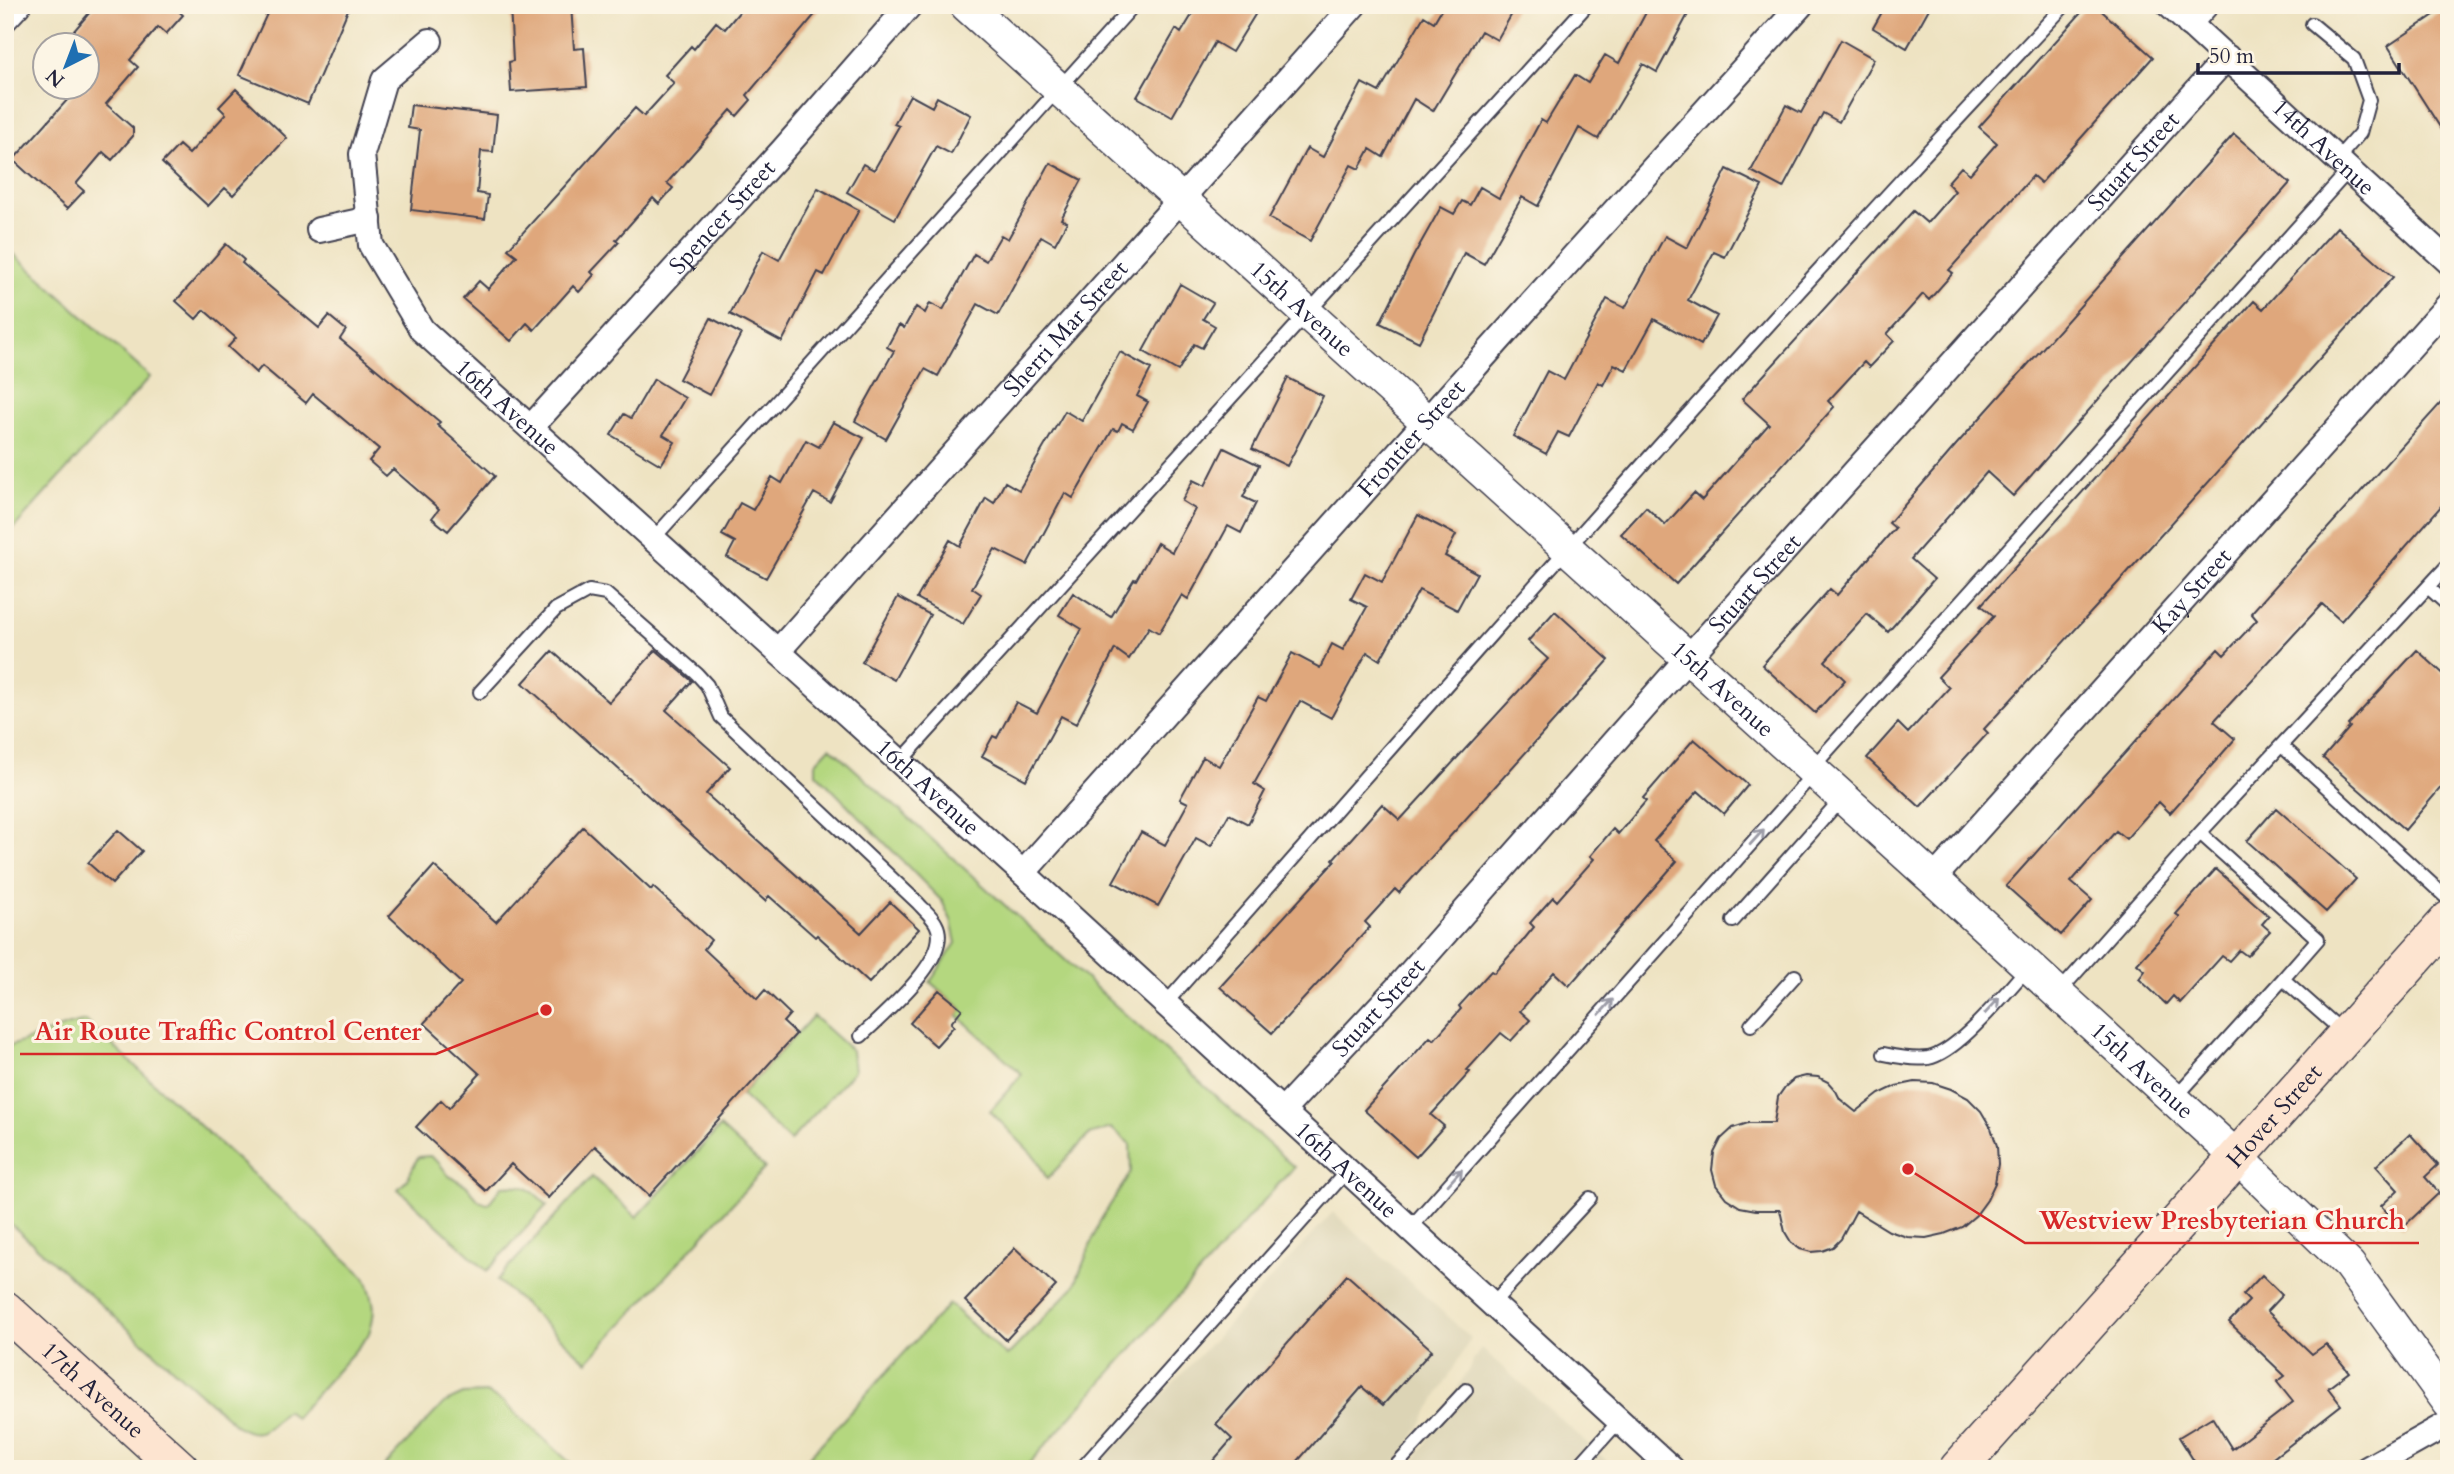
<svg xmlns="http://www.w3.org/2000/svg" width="2454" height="1474" viewBox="0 0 2454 1474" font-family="Cardo,serif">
<rect width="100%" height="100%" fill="#fcf5e5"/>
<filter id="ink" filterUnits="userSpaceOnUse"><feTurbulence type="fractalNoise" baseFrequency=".0143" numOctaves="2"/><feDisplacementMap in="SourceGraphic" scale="14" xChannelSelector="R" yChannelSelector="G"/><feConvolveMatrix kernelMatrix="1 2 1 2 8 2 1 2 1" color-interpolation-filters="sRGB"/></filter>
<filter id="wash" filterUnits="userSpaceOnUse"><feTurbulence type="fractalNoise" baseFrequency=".00686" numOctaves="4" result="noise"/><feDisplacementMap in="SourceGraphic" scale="28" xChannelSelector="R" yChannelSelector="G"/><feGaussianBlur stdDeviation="1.57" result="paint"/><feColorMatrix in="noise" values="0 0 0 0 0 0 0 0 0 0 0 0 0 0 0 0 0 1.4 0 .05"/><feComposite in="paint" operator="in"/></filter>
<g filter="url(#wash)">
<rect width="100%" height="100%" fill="#eee3c2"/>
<path fill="#dcd4b5" d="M1333,1212L1471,1338L1395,1469H1093Z
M1481,1348L1616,1469H1410Z"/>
<path fill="#b4d77f" stroke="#6b7c5d" stroke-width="2" d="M5,246L150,377L5,538Z
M830,747L1294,1167L1024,1469H798L949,1304L1007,1356L1074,1287L1100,1221L1131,1172L1130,1144L1111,1128L1089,1135L1047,1179L1036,1158L990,1111L1022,1074L957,1015L962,1009L930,982L956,943L951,920L942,901L816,773V762Z
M813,1016L852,1051L854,1071L790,1141L741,1095Z
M86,1021L365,1277C375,1301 377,1311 368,1336L295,1418L286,1410C269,1426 260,1442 237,1426L5,1219V1048L69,1025Z
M720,1127L765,1168L587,1362L497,1280L592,1177L637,1217Z
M430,1156L439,1163L449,1176L466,1185L479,1201L488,1204L502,1186C527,1184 530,1188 547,1205L487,1271L398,1189L407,1180L418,1157Z
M486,1393L502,1401L577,1469H382L444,1403L463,1394Z"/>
<g id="blocks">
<path fill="#dfa77c" d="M96,5H178L175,8L183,15L166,34L158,27L130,60L138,67L106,104L133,128V136L112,160L103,152L76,184L84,191L67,209L13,160L78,88H88V46H61Z
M271,5H350L308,104L239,75Z
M510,5H571L574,49L584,48L587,87L511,92L509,62L513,61Z
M745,5H823L747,95L751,100L737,116L731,110L667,183L673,188L659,204L653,198L616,240L619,242L591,272L594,275L579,292L573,286L534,330L527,323L511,341L463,299L479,281L488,289L517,256L508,249L635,108L644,116L674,83L665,75L691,46L694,49L716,22L725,29Z
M1198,5H1261L1232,52L1215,42L1172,117L1137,97L1176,29L1181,33Z
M1444,5H1517L1497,40L1481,31L1433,111L1414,99L1383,157L1370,149L1359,169L1351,165L1310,241L1269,218L1307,148L1323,157L1362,83L1379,92L1424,16L1434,22Z
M1650,5H1693L1657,72L1643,64L1598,139L1579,128L1538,206L1522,197L1484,264L1464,253L1419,342L1380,323L1414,255L1441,207L1454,214L1462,201L1470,205L1480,187L1499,198L1541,120L1546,123L1575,75L1588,83L1605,55L1619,63Z
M1886,5H1931L1907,48L1873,28Z
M2088,5H2095L2153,57L2041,183L2033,176L1949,270L1953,273L1929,300L1923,294L1887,334L1894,341L1869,367L1864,362L1828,401L1834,407L1676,584L1621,534L1646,507L1665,525L1694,493L1702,500L1769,424L1742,399L1913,211L1927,223L1955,191L1947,183L1961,167L1970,174L1997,143L1979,127Z
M2449,5V141L2388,46Z
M1841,40L1874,59L1839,122L1823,113L1783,188L1751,171L1786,105L1801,113Z
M236,89L287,138L233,195L225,188L208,206L162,163L179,145L189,154L226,114L219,107Z
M910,95L932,107L937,97L971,115L951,154L936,146L895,219L847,192L863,164L874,170L899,126L894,124Z
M411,105L497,115L493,152L481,151L477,193L488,195L485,219L411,210L420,130L408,128Z
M2234,134L2290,183L2013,496L1987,472L1911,559L1934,579L1888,632L1867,614L1825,661L1845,680L1815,713L1762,665L1830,589L1837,595L1895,528L1889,523L1956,445Z
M1050,163L1082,180L1061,219L1067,222L1055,244L1041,236L998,315L978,304L938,376L925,369L886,439L855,421L894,351L887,347L899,325L904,328L916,307L925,313L930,303L943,310L974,254L986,261L1001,235L1008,239Z
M1727,169L1762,186L1725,257L1714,252L1688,300L1717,316L1701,345L1654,319L1626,370L1614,364L1603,385L1598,382L1569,437L1558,432L1546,454L1513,436L1547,371L1564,380L1607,299L1625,308L1665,236L1687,248Z
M818,188L859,210L824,275L818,272L782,342L730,314L763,251L779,260Z
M2337,227L2393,277L2116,585L1984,729L1988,733L1920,807L1867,758L1898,723L1908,733L1949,688L1938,677L1994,616L1981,605L2254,301L2263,309Z
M226,244L244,260L242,263L264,282L319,328L329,316L346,330L340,339L440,422L437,425L495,476L448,531L432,518L439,509L393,469L386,476L369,461L379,449L313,394L306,403L262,366L256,373L228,347L236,338L204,310L196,319L176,301Z
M1180,284L1213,303L1203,319L1215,326L1202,348L1194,344L1178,371L1143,351Z
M711,318L741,334L709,395L679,379Z
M1120,352L1151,369L1137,396L1148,402L1133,429L1122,423L1118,431L1113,429L1073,498L1065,493L1027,565L995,549L972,588L981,594L963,624L917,598L950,540L960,546L986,498L994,503L1005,482L1019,490L1065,411L1082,421Z
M1288,378L1323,396L1287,466L1252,449Z
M654,379L685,398L663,435L675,442L661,465L611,435L624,414L631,418Z
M2449,394V497L2341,621L2322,604L2214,721L2235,739L2170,813L2159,802L2126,839L2116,831L2071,882L2092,900L2061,935L2006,886L2218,649L2224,655L2257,620L2251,613Z
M833,422L864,438L830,502L814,493L766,578L727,557L735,542L722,535L740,503L753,510L772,477L782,483L806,440L819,447Z
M1224,448L1259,465L1243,497L1256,503L1241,533L1228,526L1188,599L1182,595L1159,633L1149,627L1129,659L1115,649L1076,724L1061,716L1026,780L982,756L993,736L997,738L1016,702L1037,713L1082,629L1059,615L1073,593L1111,617L1134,579L1136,580L1157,543L1172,552L1195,509L1182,501L1193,480L1205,486Z
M1418,515L1456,535L1445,556L1477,573L1457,610L1419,590L1380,660L1367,652L1331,718L1300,701L1254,784L1265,791L1248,824L1229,814L1211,846L1196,838L1158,906L1113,882L1141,832L1165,845L1188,803L1180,799L1203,757L1219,766L1258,697L1266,701L1292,653L1320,668L1332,644L1343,650L1367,607L1351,599L1365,573L1382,582Z
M898,597L930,615L894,680L862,662Z
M1555,611L1609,660L1399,893L1395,889L1365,922L1370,927L1272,1033L1220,987L1335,861L1333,859L1382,804L1400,820L1548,659L1528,641Z
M656,650L692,681L666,710L730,767L706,794L861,933L890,902L919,929L869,983L817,935L815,937L769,896L765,901L523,683L552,651L609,702Z
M2417,650L2449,679V778L2405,830L2323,758L2350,727L2348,725Z
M1694,739L1748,785L1724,814L1698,791L1654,841L1677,861L1569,986L1554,972L1520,1011L1530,1020L1511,1041L1501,1033L1467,1070L1470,1072L1431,1115L1444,1126L1416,1157L1364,1110L1430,1037L1434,1040L1461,1009L1459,1006L1491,971L1494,973L1521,943L1534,927L1530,923L1553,897L1557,901L1594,859L1590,856L1613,829L1618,834L1646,801L1643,798Z
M2276,808L2356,879L2326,912L2247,841Z
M583,827L651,890L653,887L711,940L704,949L757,999L765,990L790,1014L783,1022L796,1034L649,1196L595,1146L548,1198L511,1164L486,1191L416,1127L441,1100L449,1108L480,1074L424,1023L461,983L389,916L434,866L496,922Z
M118,830L142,851L112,884L88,863Z
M2216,869L2269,916L2262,924L2270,931L2247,956L2239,950L2229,961L2222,956L2180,1003L2173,996L2166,1004L2139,979L2145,971L2137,964L2180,917L2176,914Z
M939,990L962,1009L951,1023L954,1026L936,1046L910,1023Z
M1806,1076L1818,1077L1828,1082L1836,1091L1840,1099L1856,1112L1879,1094L1896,1086L1915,1082L1933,1083L1951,1089L1968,1098L1981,1111L1991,1128L1997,1146L1998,1164L1995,1183L1987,1200L1976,1215L1962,1227L1944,1234L1926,1238L1907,1237L1889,1231L1856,1211L1841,1239L1833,1247L1822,1251L1811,1252L1800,1249L1791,1242L1785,1232L1780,1210H1756L1740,1207L1726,1198L1716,1185L1712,1170L1714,1153L1721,1139L1733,1128L1748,1123H1774L1778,1097L1785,1087L1794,1079Z
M2410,1134L2438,1165L2425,1177L2439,1193L2402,1228L2381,1206L2398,1190L2376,1166Z
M1015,1248L1056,1286L1006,1340L965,1301Z
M1347,1275L1432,1350L1383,1405L1362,1387L1291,1469H1206L1232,1439L1216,1424Z
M2262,1275L2282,1295L2267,1311L2312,1354L2326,1344L2349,1372L2328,1388L2341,1405L2259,1469H2199L2179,1437L2212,1417L2232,1449L2293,1402L2277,1382L2285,1376L2229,1322L2249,1301L2243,1295Z"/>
</g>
</g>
<g filter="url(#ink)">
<use href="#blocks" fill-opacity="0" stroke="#413f4f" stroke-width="2"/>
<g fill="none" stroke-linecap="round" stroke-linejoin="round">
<defs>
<path id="service" d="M2312,24L2354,59L2369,100L2360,133L2337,159
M654,538L1134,5
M2428,587L2449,606
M480,692L556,609L589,591L606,594L697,674L707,685L721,717L918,903C923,909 932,916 936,924C954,957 883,1014 861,1036
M2282,746L2449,900
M900,762L1587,5
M1811,769L2349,170
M2200,833L2318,939L2283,979
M1733,921L1842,798
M2058,993L2200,833L2449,564
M1166,1003C1462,667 1757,330 2065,5
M1751,1025L1795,976
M1884,1054C1898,1057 1914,1060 1928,1058C1959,1052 2006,991 2029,967
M2175,1098L2283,979L2343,1032
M1410,1228L1814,773
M1492,1304L1590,1198
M1081,1469L1347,1171
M1393,1469L1466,1390
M1576,1469L1620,1420"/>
<g id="minor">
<path id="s1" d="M2169,5L2449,262"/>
<path d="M5,19L18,5"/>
<path d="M2189,24L2206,5"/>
<path id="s2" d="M430,41L384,80L362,154L371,245L422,330L1023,873L1672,1469"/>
<path d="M319,230L369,219"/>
<path id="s3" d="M531,427L783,150L910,5"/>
<path id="s4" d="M778,651L1354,5"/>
<path id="s5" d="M1023,873L1564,267L1801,5"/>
<path id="s6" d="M1933,879L2449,304"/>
<path id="s7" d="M1283,1110L1397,988L1687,659L2227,57"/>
<path d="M2367,1469L2449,1423"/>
</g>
<g id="tertiary">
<path id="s8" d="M966,5L1933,879L2237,1157L2349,1265L2449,1403"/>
</g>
<g id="secondary">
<path id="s9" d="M5,1310L180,1469"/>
<path id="s10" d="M1958,1469L2449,920"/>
</g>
</defs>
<use href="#service" stroke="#413f4f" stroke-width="16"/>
<use href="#minor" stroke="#413f4f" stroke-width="28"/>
<use href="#tertiary" stroke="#413f4f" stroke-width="35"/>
<use href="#secondary" stroke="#413f4f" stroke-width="40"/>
<use href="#service" stroke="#fff" stroke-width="12"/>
<use href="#minor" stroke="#fff" stroke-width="24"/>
<use href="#tertiary" stroke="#fff" stroke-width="32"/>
<use href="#secondary" stroke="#fde4d0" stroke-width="37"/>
</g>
<defs><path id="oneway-shaft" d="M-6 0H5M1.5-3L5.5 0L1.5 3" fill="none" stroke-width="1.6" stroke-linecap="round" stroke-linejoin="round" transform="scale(1.75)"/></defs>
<g stroke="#9c9ca7">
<use href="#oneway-shaft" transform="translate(1757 837) rotate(-48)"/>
<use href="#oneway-shaft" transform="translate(1992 1006) rotate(-47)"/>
<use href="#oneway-shaft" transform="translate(1606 1007) rotate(-48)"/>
<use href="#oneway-shaft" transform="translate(1455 1177) rotate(-48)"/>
</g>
</g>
<g text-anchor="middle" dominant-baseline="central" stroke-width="6" stroke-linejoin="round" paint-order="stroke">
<g font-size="24" fill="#22223b" stroke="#fcf5e5">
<text stroke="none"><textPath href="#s1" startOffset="210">14th Avenue</textPath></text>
<text stroke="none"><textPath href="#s7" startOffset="1274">Stuart Street</textPath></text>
<text stroke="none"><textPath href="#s3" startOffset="284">Spencer Street</textPath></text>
<text stroke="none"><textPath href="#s8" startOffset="453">15th Avenue</textPath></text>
<text stroke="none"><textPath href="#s4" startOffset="432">Sherri Mar Street</textPath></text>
<text stroke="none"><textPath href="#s2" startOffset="443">16th Avenue</textPath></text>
<text stroke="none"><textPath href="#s5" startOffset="583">Frontier Street</textPath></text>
<text stroke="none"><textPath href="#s7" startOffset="707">Stuart Street</textPath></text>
<text stroke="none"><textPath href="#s6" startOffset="387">Kay Street</textPath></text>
<text stroke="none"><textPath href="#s8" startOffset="1020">15th Avenue</textPath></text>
<text stroke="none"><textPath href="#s2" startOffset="1010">16th Avenue</textPath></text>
<text stroke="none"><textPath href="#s7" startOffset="140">Stuart Street</textPath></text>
<text stroke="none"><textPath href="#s8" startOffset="1587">15th Avenue</textPath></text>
<text stroke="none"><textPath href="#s10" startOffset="474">Hover Street</textPath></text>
<text stroke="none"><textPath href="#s2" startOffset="1577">16th Avenue</textPath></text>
<text stroke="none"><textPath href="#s9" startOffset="119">17th Avenue</textPath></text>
</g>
</g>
<path fill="none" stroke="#d62828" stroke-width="2.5" d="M546 1010L436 1054H20M1908 1169L2025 1243H2419"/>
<g fill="#d62828" stroke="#fcf5e5" stroke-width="2.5">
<circle cx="546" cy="1010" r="7"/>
<circle cx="1908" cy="1169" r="7"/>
</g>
<g font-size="26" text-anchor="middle" font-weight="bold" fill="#d62828" stroke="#fcf5e5" stroke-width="6" stroke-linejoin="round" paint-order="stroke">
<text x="228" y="1040">Air Route Traffic Control Center</text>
<text x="2222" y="1229">Westview Presbyterian Church</text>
</g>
<rect width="2454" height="1474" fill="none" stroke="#fcf5e5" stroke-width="28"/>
<g transform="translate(66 66) rotate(222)"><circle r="33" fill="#fcf5e5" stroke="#a5a1a1" stroke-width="2"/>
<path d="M0-5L12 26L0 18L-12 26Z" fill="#1f6fb2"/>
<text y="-10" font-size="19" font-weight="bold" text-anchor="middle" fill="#22223b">N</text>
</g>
<path d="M2198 63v10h201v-10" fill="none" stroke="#22223b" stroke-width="3.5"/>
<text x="2209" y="63" font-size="21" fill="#22223b" stroke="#fcf5e5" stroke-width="5" paint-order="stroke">50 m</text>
</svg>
